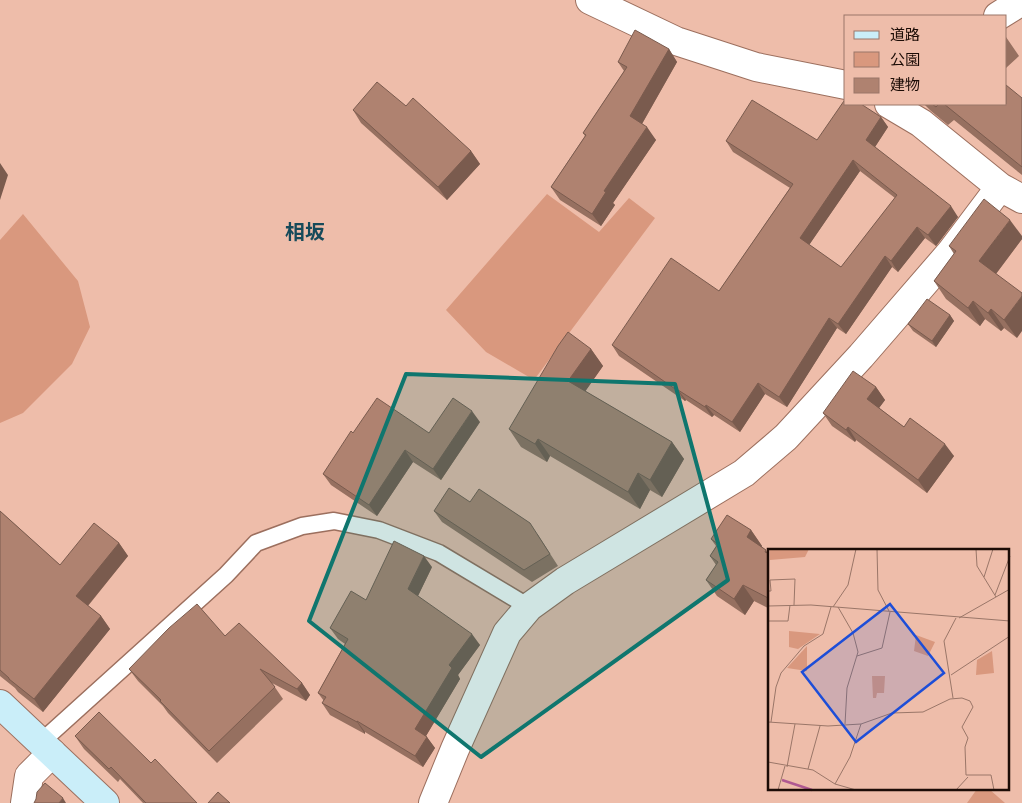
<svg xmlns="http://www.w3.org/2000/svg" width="1022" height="803" viewBox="0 0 1022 803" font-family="'Space Grotesk','Noto Sans JP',sans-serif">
<rect width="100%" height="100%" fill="#eebdaa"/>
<path fill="#d9987e" d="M547,194L599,232L629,198L655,218L534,380L486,352L446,310Z
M23,214L78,281L90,327L72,364L23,413L0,423V240Z
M977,789H989L1005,803H967Z"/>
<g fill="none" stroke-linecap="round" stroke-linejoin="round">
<defs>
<path id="lane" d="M40,743L226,575L256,543L302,526L334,521L379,530L439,553L529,607"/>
<path id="street" d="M590,0L676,41L756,67L846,85
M998,16L1022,1
M889,104L921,123L1000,187L1022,199
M25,803L29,776L52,753
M433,803L455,749L507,633L529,607L565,581L744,473L786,437L861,356L951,252L1000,187"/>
<path id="secondary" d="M0,704L105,803"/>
</defs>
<use href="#lane" stroke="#9c6f5e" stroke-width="19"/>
<use href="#street" stroke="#9c6f5e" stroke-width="30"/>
<use href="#secondary" stroke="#9c6f5e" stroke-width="30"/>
<use href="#lane" stroke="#fff" stroke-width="16"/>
<use href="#street" stroke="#fff" stroke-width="28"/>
<use href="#secondary" stroke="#caeef9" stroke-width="28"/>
</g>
<path fill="#967060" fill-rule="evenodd" d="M1006,37L1019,56L1006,68Z
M669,49L677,62L642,124L656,140L613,203L615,205L601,226L560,200L551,187L585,136L583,133L624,71L618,62Z
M1022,98V175L954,120L948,125L931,111L924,104H1006Z
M353,110L471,151L480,164L447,200L361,123Z
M881,117L888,127L875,147L958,217L936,246L925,238L898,272L892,267L846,334L837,328L787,407L765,394L740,432L714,415L712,417L686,400L685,401L619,356L612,345L719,291L790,188L733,152L726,141L817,140ZM860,171L895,198L841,267L809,245Z
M1022,239L996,274L1017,338L1004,328L1001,331L985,319L980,326L946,299L934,281L954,254L949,246Z
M950,315L954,321L936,347L913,331L908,324Z
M591,349L603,366L585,391L672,442L684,459L662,497L650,490L640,509L550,456L547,462L521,447L509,429Z
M876,387L885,400L879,408L904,427L954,456L927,493L856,440L855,442L832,426L823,413Z
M480,422L441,480L413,462L377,516L331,485L323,474L353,433H429Z
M0,511L60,565L119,543L128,556L88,606L101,616L110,629L43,712L18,692L15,688L0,676Z
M434,511L538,535L558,566L532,582L442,522Z
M751,530L762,546V547L770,554V609L754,601L745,615L717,596L706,580L716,565L710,556L716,546L711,539Z
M432,567L418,596L480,645L458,675L460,679L426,736L435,748L423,767L365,732V734L330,715L322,703L324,701L318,693L345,644L338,639L330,628L366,600Z
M225,636L302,683L310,695L306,701L272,683L283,699L217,763L168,713L163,706L138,681L129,669Z
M75,736L151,763L197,803H143L120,779L118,782L84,749Z"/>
<path fill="#7a5b4e" d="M669,49L677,62L639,129L630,116Z
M881,117L888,127L873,150L866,140Z
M647,127L656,140L613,203L615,205L601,226L592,214L604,191Z
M471,151L480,164L447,200L438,187Z
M853,160L860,171L807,248L800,238Z
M0,163L8,175L0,200Z
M951,206L958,217L936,246L928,235Z
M1010,220L1022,236V239L992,279L979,261Z
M917,227L925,238L898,272L891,261Z
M885,256L892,267L846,334L838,324Z
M1022,296V331L1017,338L1004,320Z
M973,301L985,319L980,326L968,308Z
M991,309L1004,328L1001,331L988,313Z
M950,315L954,321L936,347L932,341Z
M829,318L837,328L787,407L779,397Z
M591,349L603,366L580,399L568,381Z
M758,383L765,394L740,432L732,422Z
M876,387L885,400L876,412L867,399Z
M678,390L686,400L685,401L678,391Z
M706,405L714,415L712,417L705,407Z
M472,411L480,422L441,480L433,469Z
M848,427L856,440L855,442L846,430Z
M538,439L550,456L547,462L535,444Z
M672,442L684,459L662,497L650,480Z
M945,444L954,456L927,493L918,480Z
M405,450L413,462L377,516L369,505Z
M638,473L650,490L640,509L628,492Z
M751,530L762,546L758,553L747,537Z
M119,543L128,556L85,609L76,596Z
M424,556L432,567L416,600L408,589Z
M743,585L754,601L745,615L734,599Z
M101,616L110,629L43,712L34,699Z
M472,634L480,645L458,675L460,679L423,741L415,729L449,665Z
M302,683L310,695L306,701L297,689Z
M357,721L365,732V734L357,722Z
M427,737L435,748L423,767L415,756Z
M63,798L66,803H59Z"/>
<path fill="#af8270" stroke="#7a5b4e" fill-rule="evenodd" d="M635,30L669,49L630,116L647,127L604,191L606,192L592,214L551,187L586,135L583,133L627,67L618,62Z
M377,82L406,106L413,98L471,151L438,187L353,110Z
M1006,85L1022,98V167L944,104H1006Z
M846,98V104H861L881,117L866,140L951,206L928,235L917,227L891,261L885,256L838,324L829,318L779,397L758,383L732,422L706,405L705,407L678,390V391L612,345L671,258L719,291L793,184L726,141L752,100L817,140ZM853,160L897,195L841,267L800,238Z
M932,104H939L936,107Z
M984,199L1010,220L979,261L1022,293V296L1004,320L991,309L988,313L973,301L968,308L934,281L956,251L949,246Z
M927,299L950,315L932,341L908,324Z
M568,332L591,349L568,381L672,442L650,480L638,473L628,492L538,439L535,444L509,429L558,346Z
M853,371L876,387L867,399L904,427L910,418L945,444L918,480L848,427L846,430L823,413Z
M377,398L429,433L453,398L472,411L433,469L405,450L369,505L323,474L351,431L353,433Z
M449,488L470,502L479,489L530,523L550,554L524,570L434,511Z
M0,511L60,565L94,523L119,543L76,596L101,616L34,699L9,679V678L0,670Z
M727,515L751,530L747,537L766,550L765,552L770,554V599L743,585L734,599L706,580L718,562L710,556L718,544L711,539Z
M394,541L424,556L408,589L472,634L449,665L452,668L415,729L427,737L415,756L357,721V722L322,703L326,697L318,693L348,639L330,628L351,591L366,600Z
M197,604L225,636L239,623L302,683L297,689L260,669L275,687L209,751L160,701L161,700L129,669L169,628Z
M99,712L151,763L155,759L197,803H146L111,767L109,769L75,736Z
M45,783L63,798L59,803H34L36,799L37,792Z
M218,792L230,803H208Z"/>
<path fill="#0f766e" fill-opacity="0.2" stroke="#0f766e" stroke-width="4" stroke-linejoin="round" d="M406,374L675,384L728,580L481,757L309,621Z"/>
<g text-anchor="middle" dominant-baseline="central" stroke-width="5" stroke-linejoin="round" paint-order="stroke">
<g font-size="20" font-weight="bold" fill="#164a5a" stroke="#eebdaa">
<text x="305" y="232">相坂</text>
</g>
</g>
<g transform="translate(768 549)">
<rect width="241" height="241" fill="#eebdaa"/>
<path d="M2,0H41L37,8L2,11ZM21,82L52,85L30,100L21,98ZM148,86L167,93L160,107L146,102ZM39,97V122L19,119ZM224,102L226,124L208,126L209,111ZM104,127H117L116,144H109L108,149H105Z" fill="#d9987e"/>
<path fill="none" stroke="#b05992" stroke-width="2.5" d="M14,231L44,241"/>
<path fill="none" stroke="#9a7668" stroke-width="1" d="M109,0L110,41L121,62M208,0L209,17L228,48M216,28L225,0M0,42H3L2,31L27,30L26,56M227,46L242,7M0,57L43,56L242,72M65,58L80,36L88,0M70,58L85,84L90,103L79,139L77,175M191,69L242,40M0,72H20L22,56M89,107L114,99L122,63M183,126L242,87M185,149L176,92L188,69M0,173L60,177L93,175L124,164L155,163L182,150L194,149L202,152L205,158L194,178L200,189L197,198L198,226H223L226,241M3,173L8,138L13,124L36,97L55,85L63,58M0,213L45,221L67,235L88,241M19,218L27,175M40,220L52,177M67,235L82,208L93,175M10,241L17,217M188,241L200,228"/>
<path fill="#1d4ed8" fill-opacity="0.15" stroke="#1d4ed8" stroke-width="2.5" d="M122,55L176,124L88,193L34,123Z"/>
<rect width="241" height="241" fill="none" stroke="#1c0c06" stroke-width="2.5"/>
</g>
<rect x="844" y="15" width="162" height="90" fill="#eebdaa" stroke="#9a7668"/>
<rect x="854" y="31" width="25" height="8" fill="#caeef9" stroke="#9a7668"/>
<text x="890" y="40" font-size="15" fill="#1c0c06">道路</text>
<rect x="854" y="52" width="25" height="15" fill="#d9987e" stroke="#9a7668"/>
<text x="890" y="65" font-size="15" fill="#1c0c06">公園</text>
<rect x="854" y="78" width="25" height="15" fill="#af8270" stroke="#9a7668"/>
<text x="890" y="90" font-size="15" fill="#1c0c06">建物</text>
</svg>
